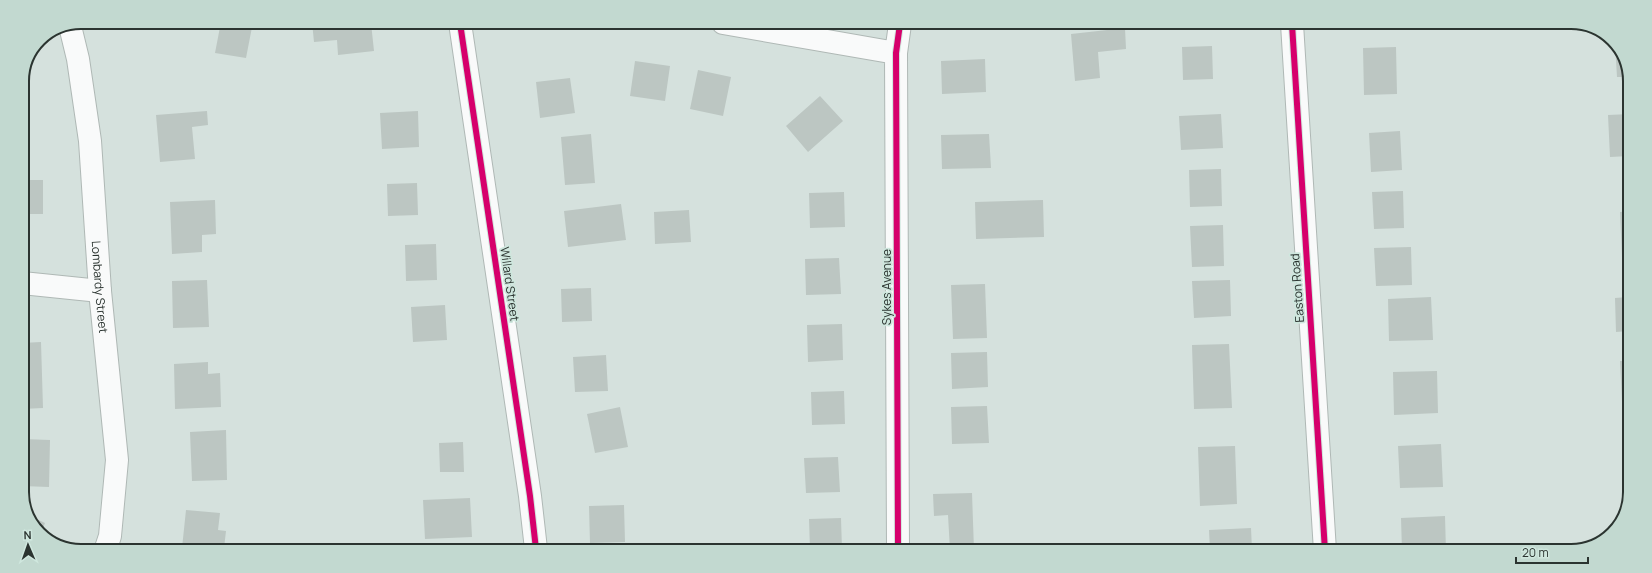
<svg xmlns="http://www.w3.org/2000/svg" width="1652" height="573" viewBox="0 0 1652 573" font-family="Manrope,sans-serif">
<rect width="100%" height="100%" fill="#d5e1dd"/>
<path fill="#bcc6c2" d="M121,22H180L179,28Z
M221,22H253L246,58L215,53Z
M312,22L371,23L374,51L338,55L337,40L314,42Z
M1359,25H1393V28L1359,29Z
M1125,28L1126,49L1098,52L1100,78L1075,81L1071,34Z
M1615,43L1618,45L1630,77H1617Z
M1212,46L1213,79L1183,80L1182,47Z
M1396,47L1397,94L1364,95L1363,48Z
M985,59L986,92L942,94L941,61Z
M635,61L670,66L665,101L630,96Z
M698,70L731,77L723,116L690,109Z
M570,78L575,113L540,118L536,82Z
M820,96L843,121L808,152L786,126Z
M207,111L208,125L192,127L195,159L160,162L156,115Z
M418,111L419,147L382,149L380,113Z
M1221,114L1223,148L1181,150L1179,116Z
M1630,114L1629,156L1610,157L1608,115Z
M1400,131L1402,170L1371,172L1369,133Z
M591,134L595,183L565,185L561,137Z
M989,134L991,168L942,169L941,135Z
M22,162H28V180H43V214H22Z
M1221,169L1222,206L1190,207L1189,170Z
M417,183L418,215L388,216L387,184Z
M1403,191L1404,228L1374,229L1372,192Z
M844,192L845,227L810,228L809,193Z
M215,200L216,234L202,235V252L172,254L170,202Z
M1043,200L1044,237L976,239L975,202Z
M621,204L626,240L568,247L564,211Z
M689,210L691,242L655,244L654,212Z
M1629,211V257H1622L1620,212Z
M1223,225L1224,266L1192,267L1190,226Z
M436,244L437,280L406,281L405,245Z
M1411,247L1412,285L1376,286L1374,248Z
M839,258L841,294L806,295L805,259Z
M207,280L209,327L173,328L172,281Z
M1230,280L1231,316L1194,318L1192,281Z
M985,284L987,338L953,339L951,285Z
M591,288L592,321L562,322L561,289Z
M1431,297L1433,340L1389,341L1388,299Z
M1628,297V331L1616,332L1615,298Z
M445,305L447,340L413,342L411,307Z
M842,324L843,360L808,362L807,325Z
M41,342L43,408L22,409V343Z
M1229,344L1232,408L1194,409L1192,345Z
M987,352L988,387L952,389L951,353Z
M606,355L608,391L575,392L573,357Z
M1620,361H1628V402H1622Z
M208,362V374L220,373L221,407L175,409L174,364Z
M1437,371L1438,413L1394,415L1393,372Z
M844,391L845,424L812,425L811,392Z
M987,406L989,443L952,444L951,407Z
M620,407L628,447L595,453L587,414Z
M226,430L227,480L192,481L190,432Z
M22,439L50,440L49,487L22,486Z
M463,442L464,472H440L439,443Z
M1441,444L1443,487L1400,488L1398,446Z
M1235,446L1237,504L1200,506L1198,447Z
M838,457L840,492L806,493L804,458Z
M972,493L974,550H950L948,515L934,516L933,494Z
M470,498L472,537L425,539L423,500Z
M624,505L625,542L590,543L589,506Z
M186,510L220,513L218,530L226,531L224,548H182Z
M30,516L45,523L41,533L34,528Z
M1445,516L1446,551H1402L1401,518Z
M841,518L842,550L810,549L809,519Z
M1251,528L1252,550H1210L1209,530Z
M1099,548V550H1066V549Z"/>
<g fill="none" stroke-linecap="round" stroke-linejoin="round">
<defs>
<g id="minor">
<path d="M460,23L530,496L536,549"/>
<path d="M1292,24L1325,551"/>
<path id="s1" d="M70,26L78,59L90,141L100,291L117,460L110,536L106,548"/>
<path d="M22,283L100,291"/>
</g>
<path id="tertiary" d="M723,23L896,53
M898,550L896,53L900,24"/>
</defs>
<use href="#minor" stroke="#afb8b5" stroke-width="24"/>
<use href="#tertiary" stroke="#afb8b5" stroke-width="24"/>
<use href="#minor" stroke="#f9fafa" stroke-width="22"/>
<use href="#tertiary" stroke="#f9fafa" stroke-width="22"/>
<defs>
<path id="cycleway" d="M460,23L530,496L536,549
M1292,24L1325,551
M898,550L896,53L900,24"/>
</defs>
<use href="#cycleway" stroke="#cfe7de" stroke-width="8"/>
<use href="#cycleway" stroke="#d6006c" stroke-width="6"/>
</g>
<g text-anchor="middle" dominant-baseline="central" stroke-width="3.5" stroke-linejoin="round" paint-order="stroke">
<g font-size="12" fill="#2b3430" stroke="#cfe7de">
<text transform="translate(510 284) rotate(82)">Willard Street</text>
<text stroke="none"><textPath href="#s1" startOffset="263">Lombardy Street</textPath></text>
<text transform="translate(886 287) rotate(-90)">Sykes Avenue</text>
<text transform="translate(1297 288) rotate(-94)">Easton Road</text>
</g>
</g>
<path d="M0 0H1652V573H0ZM81 29H1571A52 52 0 0 1 1623 81V492A52 52 0 0 1 1571 544H81A52 52 0 0 1 29 492V81A52 52 0 0 1 81 29Z" fill="#c2d9d0" fill-rule="evenodd"/>
<path fill="none" stroke="#2b3430" stroke-width="2" d="M81 29H1571A52 52 0 0 1 1623 81V492A52 52 0 0 1 1571 544H81A52 52 0 0 1 29 492V81A52 52 0 0 1 81 29Z"/>
<g transform="translate(28 545) rotate(358)" stroke="#cfe7de" stroke-width="3" paint-order="stroke">
<path d="M0-3L7 15L0 10L-7 15Z" fill="#2b3430"/>
<text y="-6" font-size="11" font-weight="bold" text-anchor="middle" fill="#2b3430">N</text>
</g>
<path d="M1516 557v6h72v-6" fill="none" stroke="#2b3430" stroke-width="2"/>
<text x="1522" y="557" font-size="12" fill="#2b3430" stroke="#cfe7de" stroke-width="3" paint-order="stroke">20 m</text>
</svg>
